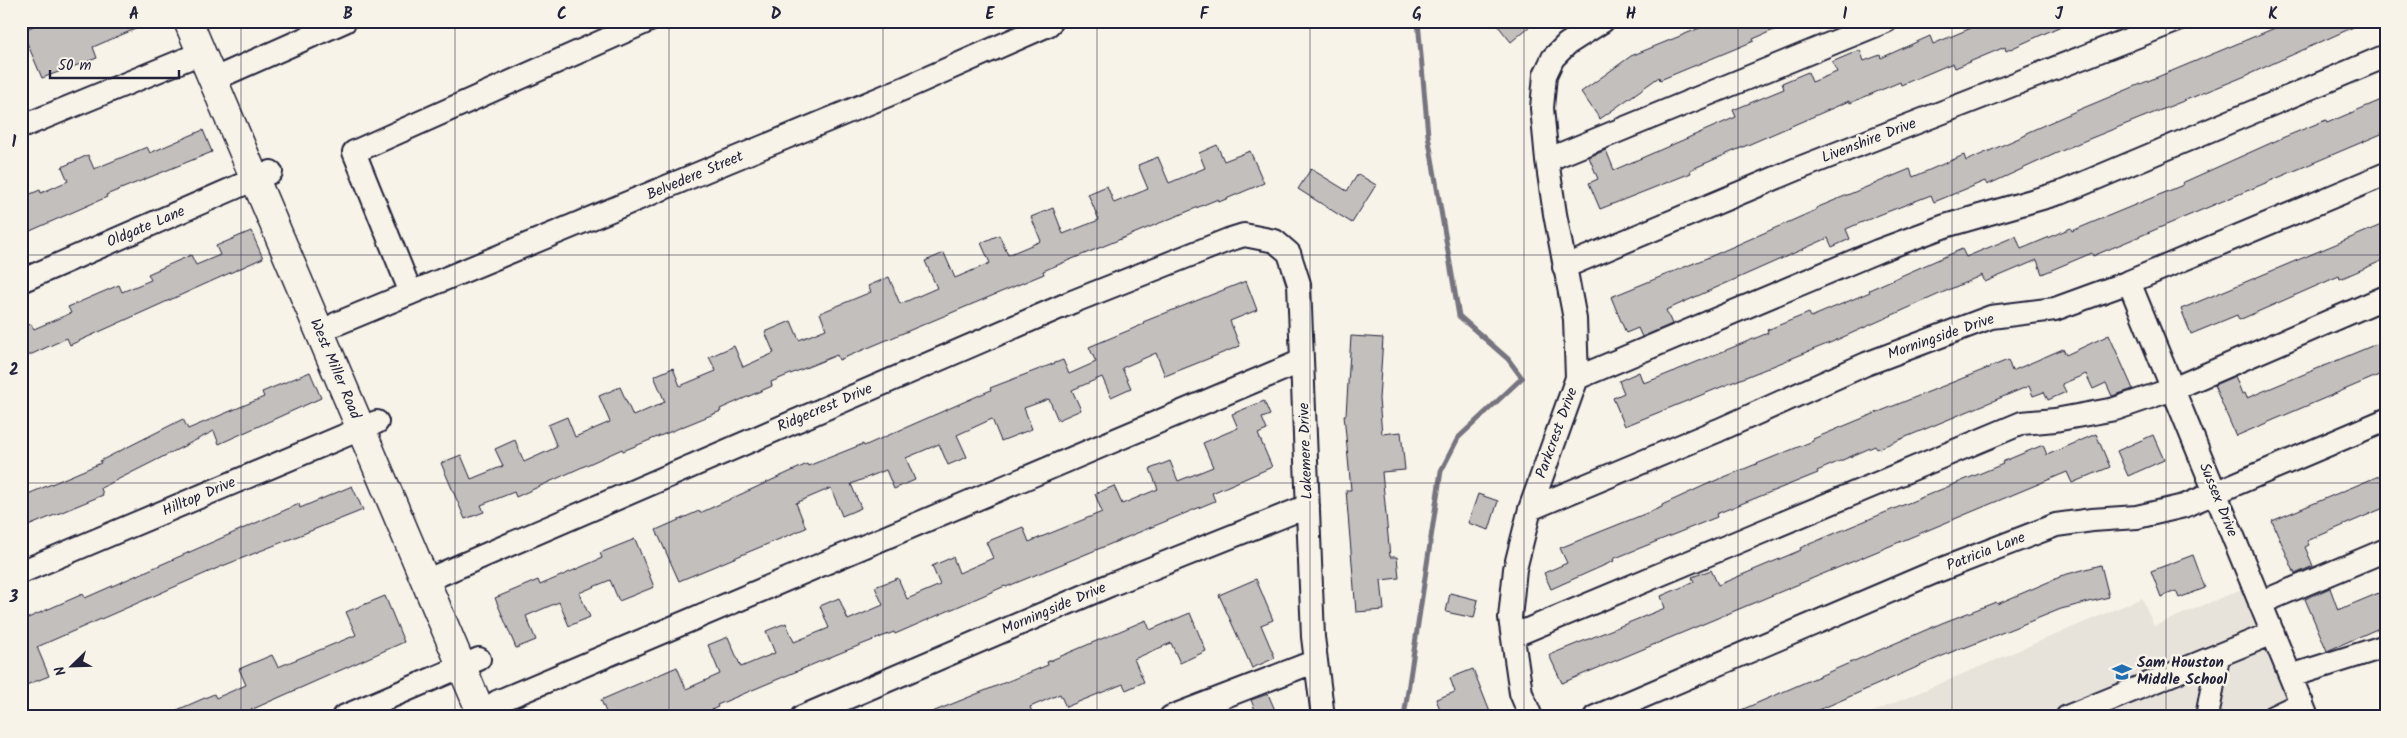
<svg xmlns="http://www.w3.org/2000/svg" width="2407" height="738" viewBox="0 0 2407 738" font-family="Kalam,sans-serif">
<rect width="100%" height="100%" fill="#f7f3e8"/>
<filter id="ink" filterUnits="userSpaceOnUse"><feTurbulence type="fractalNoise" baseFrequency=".02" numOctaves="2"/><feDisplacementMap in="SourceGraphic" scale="10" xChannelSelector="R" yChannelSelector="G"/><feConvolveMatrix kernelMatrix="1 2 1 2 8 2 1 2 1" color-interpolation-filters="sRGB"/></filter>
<g filter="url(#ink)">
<path fill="#e7e3db" d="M2242,589L2293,717H1861L2142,598L2154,626Z"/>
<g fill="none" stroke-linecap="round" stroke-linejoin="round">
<path stroke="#76747f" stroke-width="5" d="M1404,717L1441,471L1458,438L1522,378L1508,359L1459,316L1428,135L1418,21"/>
</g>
<path fill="#c2bfbd" stroke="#22223b" d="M45,21H82L84,27L99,21H154L93,47L97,58L42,78L22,31Z
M1494,21H1536L1511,42Z
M1717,21H1795L1753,39L1754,41L1660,80L1659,77L1600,119L1581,92L1631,56Z
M1988,21H2072L2006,51L2005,47L1955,68L1953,63L1901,85L1900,82L1850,103L1849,101L1690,170L1691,173L1600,209L1589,183L1598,179L1589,157L1606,150L1614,170L1736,117L1733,110L1784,89L1782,83L1808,72L1812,82L1837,72L1832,62L1860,50L1864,61L1880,55L1881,58L1930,36L1933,44Z
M2281,21H2367L2243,77L2079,143L1987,185L1985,181L1934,202L1931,195L1879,215L1846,229L1850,239L1832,247L1828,238L1666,310L1672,324L1642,337L1638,328L1626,333L1611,297L1714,255L1816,210V208L1910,169L1913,177L1964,155L1966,161L2026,135V133L2076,111L2282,25Z
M2386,98V132L2093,256L2092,253L2042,274L2037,260L1985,282L1982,275L1832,342L1625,426L1613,398L1624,393L1619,381L1639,372L1643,383L1655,379L1768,333L1767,330L1809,313L1811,317L1870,292L1869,290L1962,249L1966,257L2016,236L2021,249L2071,228L2072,231L2183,185L2182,183L2282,138L2326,120L2327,123Z
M203,130L212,152L106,195L107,197L21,235V198L40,190L41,193L68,181L62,167L88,155L94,169L147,147L150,153Z
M1217,145L1224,161L1250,151L1264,183L1219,202L1218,199L1043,271L1044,274L839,360L837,355L771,382L772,386L720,409L721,411L623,451L622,449L516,497L514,492L481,505L484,512L465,519L441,463L461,455L471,479L503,466L495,449L515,440L524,462L557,447L548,425L567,417L575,437L610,422L599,396L620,387L633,416L665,402L654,376L673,368L680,386L716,371L709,357L734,346L743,367L774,353L765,332L791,321L799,340L826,329L820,313L871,292L868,286L889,277L900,304L937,288L925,261L944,253L955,278L990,263L981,243L999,235L1008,255L1041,241L1031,217L1053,208L1063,234L1099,220L1088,194L1107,186L1114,203L1148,189L1138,165L1158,157L1169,183L1205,168L1199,153Z
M1311,169L1347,191L1358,174L1376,185L1352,223L1298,189Z
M2386,223V259L2340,279L2339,276L2239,320L2237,315L2191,334L2181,309Z
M251,231L263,258L70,345L67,338L21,359V328L31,324L34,329L71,313L68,307L119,285L122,292L151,280L148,274L191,255L196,265L220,255L216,246Z
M1246,281L1257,310L1230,321L1240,346L1165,376L1156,353L1122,368L1131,388L1111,397L1102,377L1072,390L1081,410L1058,420L1049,399L1024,408L1032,429L1001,441L992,419L957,435L967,457L948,465L939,444L906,458L915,480L894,489L886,470L851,484L861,508L842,516L831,488L796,503L806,528L679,581L656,530L699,511L700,513L807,464L808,466L863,444L864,446L991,390L990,388L1063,360L1069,374L1096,362L1089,347L1144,324L1143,322Z
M2109,335L2133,389L2112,396L2106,383L2093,389L2086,374L2062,384L2066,392L2048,400L2044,392L2033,396L2029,386L1877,449L1875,446L1817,471L1818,473L1716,514L1717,517L1613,559L1614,561L1551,589L1544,573L1567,563L1560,548L1662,507V505L1712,482L1813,441V439L1856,421L2008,360L2012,371L2063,349L2066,355Z
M1351,336L1383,338L1379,399L1382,434L1401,432L1405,470L1382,472L1390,557H1397L1399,578L1381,580L1384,610L1356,612L1346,490H1351L1344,415H1346Z
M2386,340V372L2236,436L2214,385L2235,376L2242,394L2245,393L2247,398Z
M310,372L321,398L219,444L214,431L101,488L103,495L21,529V497L101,463L100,461L183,419L188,429L264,397L262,392Z
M1264,401L1270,415L1262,418L1267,430L1258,434L1272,467L1212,493L1215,501L1006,587L1005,586L895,634L894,632L840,653L717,705L718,707L696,717H608L601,700L677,667L686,689L720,674L708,645L728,637L741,667L775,653L766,631L786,623L794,642L829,628L820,606L839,598L848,620L883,605L875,587L898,578L907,599L940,585L932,566L953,557L959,573L993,558L986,542L1023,527L1029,542L1102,512L1095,494L1114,486L1122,504L1158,489L1150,469L1170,461L1178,481L1213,467L1203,443L1238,428L1232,414Z
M2096,434L2110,467L2072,483L2067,472L1562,683L1549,655L1665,608L1661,596L1694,582L1692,577L1711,570L1718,585L1801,550L1800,548L1850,527L2003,464L2002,462L2043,445L2047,455Z
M2153,435L2164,460L2128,476L2117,451Z
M2386,473V507L2307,541L2309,545L2305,547L2313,566L2295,574L2272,521Z
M352,486L363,510L220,567L37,647L49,676L21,687V621L83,594L85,598L299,504L300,508Z
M1478,494L1498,501L1489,530L1468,523Z
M635,539L654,587L619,601L610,580L579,593L590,617L569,626L559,602L526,616L536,640L516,648L495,598L538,580L540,585L602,558L600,553Z
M2193,555L2205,588L2179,598L2176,591L2161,597L2151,571Z
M2101,565L2109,597L2061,609L1964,648L1963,647L1803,717H1725L1942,623L1996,602L1997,604L2060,577V576Z
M1256,579L1273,620L1261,625L1275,658L1252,668L1219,595Z
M2330,588L2338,610L2386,590V625L2327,651L2305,599Z
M1450,593L1478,600L1474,618L1446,612Z
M385,596L404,642L235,717H161L214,694L216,698L246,685L239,669L272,655L278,667L356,635L346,612Z
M1190,613L1206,651L1180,663L1171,643L1134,659L1144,682L1126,690L1123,684L1066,707L1060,694L1030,707L1034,717H920L1048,665L1047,662L1146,620L1150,630Z
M1473,669L1490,712L1477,717H1443L1436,699L1455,692L1450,678Z
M1268,694L1278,717H1258L1251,700Z"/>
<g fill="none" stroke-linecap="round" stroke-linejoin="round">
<defs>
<path id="minor" d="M212,80L345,21
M21,127L201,53
M1547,160L1886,21
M1564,267L1797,169L2176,21
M21,281L271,172
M2129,282L2307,717
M411,293L354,152L648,21
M336,324L905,88L1048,25L1052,21
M1577,378L1878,251L1945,226L2063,192L2386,56
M1530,509L1719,430L1866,364L1991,317L2055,309L2129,282L2386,174
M21,572L377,422
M425,581L1072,302L1228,240L1244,235L1275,241L1289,253L1299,284L1313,637L1323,717
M2260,603L2386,550
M1513,636L2022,423L2055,420L2115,409L2173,389L2386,297
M2291,676L2386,646
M497,702L1302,361
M343,717L479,659
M802,717L1110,585L1308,506
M1171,717L1316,661
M1531,717L1521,693L1510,618L1515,569L1530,509L1577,378L1575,319L1555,214L1547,160L1542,108L1545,75L1553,58L1567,44L1603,21
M1595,717L1937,571L2056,525L2092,520L2137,517L2184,506L2386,420
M2067,717L2273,633
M2207,717L2218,657
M2273,717L2302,703"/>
<path id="major" d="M188,21L483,717"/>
</defs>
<use href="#minor" stroke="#22223b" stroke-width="26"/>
<use href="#major" stroke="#22223b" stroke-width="31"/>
<use href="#minor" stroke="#f7f3e8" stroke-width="22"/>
<use href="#major" stroke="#f7f3e8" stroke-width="28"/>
</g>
</g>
<path fill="none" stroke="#22223b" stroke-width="1" stroke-opacity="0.55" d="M241,21V717M455,21V717M669,21V717M883,21V717M1097,21V717M1310,21V717M1524,21V717M1738,21V717M1952,21V717M2166,21V717M21,255H2386M21,483H2386"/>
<defs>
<symbol id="school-bare" viewBox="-9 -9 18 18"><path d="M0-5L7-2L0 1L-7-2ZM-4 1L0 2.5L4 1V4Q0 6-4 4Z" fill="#1f6fb2" stroke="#f7f3e8" stroke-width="2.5" paint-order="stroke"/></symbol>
</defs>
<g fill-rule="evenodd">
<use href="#school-bare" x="2108" y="658" width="28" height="28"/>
</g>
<g text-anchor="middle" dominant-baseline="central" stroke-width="5" stroke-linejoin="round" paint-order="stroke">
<g font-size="15" fill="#22223b" stroke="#f7f3e8">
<text transform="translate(1869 141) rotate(-21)">Livenshire Drive</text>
<text transform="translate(695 176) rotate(-23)">Belvedere Street</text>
<text transform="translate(146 227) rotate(-23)">Oldgate Lane</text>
<text transform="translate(1941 337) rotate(-19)">Morningside Drive</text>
<text transform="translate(335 369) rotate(67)">West Miller Road</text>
<text transform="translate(825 408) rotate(-23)">Ridgecrest Drive</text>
<text transform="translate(1557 433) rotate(-70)">Parkcrest Drive</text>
<text transform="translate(1306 451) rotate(-92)">Lakemere Drive</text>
<text transform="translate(199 497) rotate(-23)">Hilltop Drive</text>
<text transform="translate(2218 500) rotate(68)">Sussex Drive</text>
<text transform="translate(1986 552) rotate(-21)">Patricia Lane</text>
<text transform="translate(1054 609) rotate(-23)">Morningside Drive</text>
</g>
<g font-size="15" font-weight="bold" fill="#22223b" stroke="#f7f3e8" text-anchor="start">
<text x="2137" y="663">Sam Houston<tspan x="2137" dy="17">Middle School</tspan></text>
</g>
</g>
<rect width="2407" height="738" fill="none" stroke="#f7f3e8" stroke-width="55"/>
<g transform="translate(72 666) rotate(247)" stroke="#f7f3e8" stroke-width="4" paint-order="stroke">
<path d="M0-4L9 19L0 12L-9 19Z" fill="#22223b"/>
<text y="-8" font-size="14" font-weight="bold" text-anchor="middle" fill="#22223b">N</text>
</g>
<path d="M50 70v8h129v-8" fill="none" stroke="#22223b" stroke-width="2.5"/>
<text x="58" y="70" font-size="15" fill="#22223b" stroke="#f7f3e8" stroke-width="4" paint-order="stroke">50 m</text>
<rect x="28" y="28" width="2352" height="682" fill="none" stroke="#22223b" stroke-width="2"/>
<g font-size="16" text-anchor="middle" font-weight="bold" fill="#22223b">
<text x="134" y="19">A</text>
<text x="348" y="19">B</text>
<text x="562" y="19">C</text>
<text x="776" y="19">D</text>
<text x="990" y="19">E</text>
<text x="1204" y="19">F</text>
<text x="1417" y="19">G</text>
<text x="1631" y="19">H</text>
<text x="1845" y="19">I</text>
<text x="2059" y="19">J</text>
<text x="2273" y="19">K</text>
<text x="14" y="147">1</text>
<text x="14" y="375">2</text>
<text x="14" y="602">3</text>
</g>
</svg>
